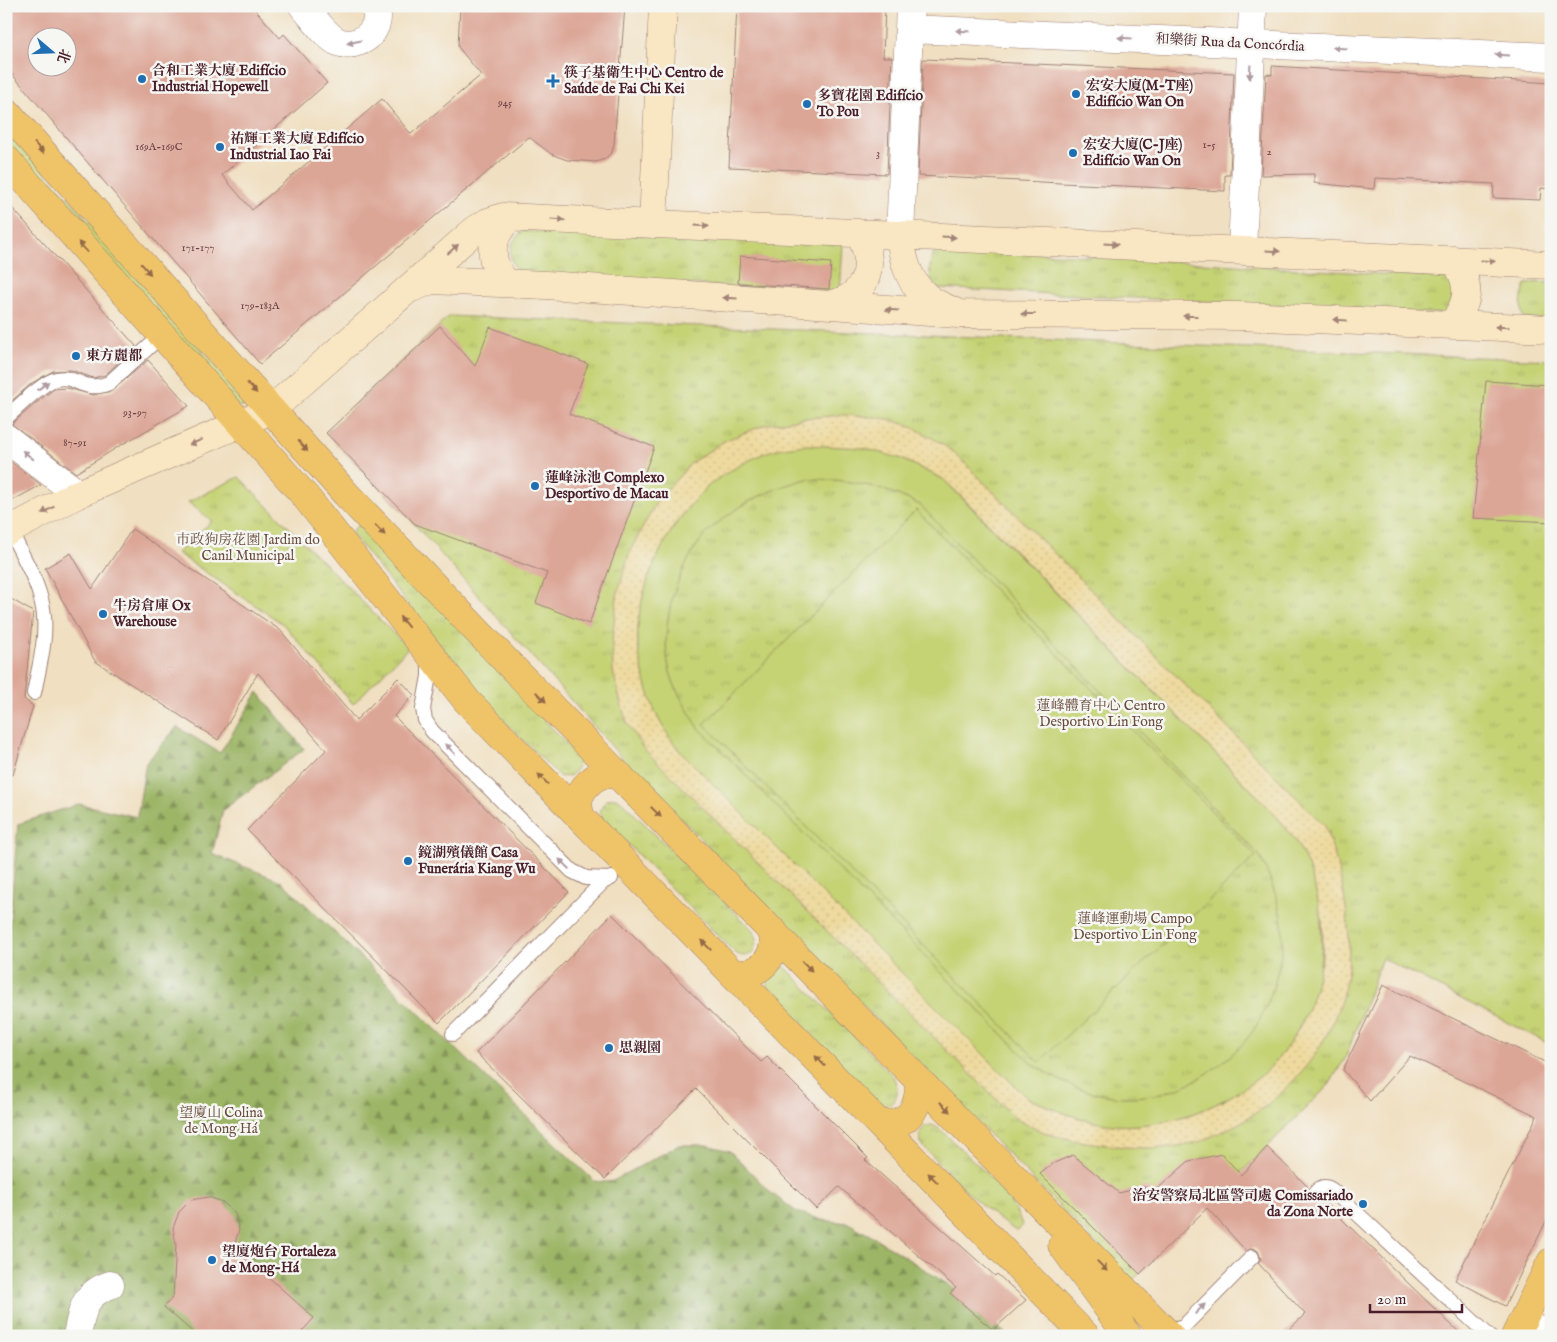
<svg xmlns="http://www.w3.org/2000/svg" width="1557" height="1342" viewBox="0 0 1557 1342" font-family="'IM FELL English','Noto Serif SC',serif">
<defs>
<pattern id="grass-tufts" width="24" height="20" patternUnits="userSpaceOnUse" patternTransform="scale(1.25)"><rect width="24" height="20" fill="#c5d375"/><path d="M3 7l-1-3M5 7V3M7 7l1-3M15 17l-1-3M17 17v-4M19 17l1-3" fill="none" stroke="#abb565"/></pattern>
<pattern id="forest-firs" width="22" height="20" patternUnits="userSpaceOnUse" patternTransform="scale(1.25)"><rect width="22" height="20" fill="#9cb566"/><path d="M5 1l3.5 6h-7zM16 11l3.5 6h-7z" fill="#819354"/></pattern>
<pattern id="sand-dots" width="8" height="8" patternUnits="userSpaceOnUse" patternTransform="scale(1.25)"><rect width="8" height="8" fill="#eeda9e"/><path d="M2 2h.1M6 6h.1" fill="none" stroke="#cebb88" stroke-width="1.8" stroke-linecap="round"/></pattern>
</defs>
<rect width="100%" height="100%" fill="#f6f6f2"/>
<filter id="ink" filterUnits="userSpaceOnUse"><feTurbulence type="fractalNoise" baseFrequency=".02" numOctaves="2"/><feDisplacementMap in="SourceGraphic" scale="10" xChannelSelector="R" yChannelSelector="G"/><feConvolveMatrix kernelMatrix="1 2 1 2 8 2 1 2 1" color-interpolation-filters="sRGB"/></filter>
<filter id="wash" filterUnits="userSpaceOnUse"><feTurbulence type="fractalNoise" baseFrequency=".0096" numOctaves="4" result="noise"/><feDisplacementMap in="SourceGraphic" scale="20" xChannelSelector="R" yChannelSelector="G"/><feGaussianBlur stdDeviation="1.12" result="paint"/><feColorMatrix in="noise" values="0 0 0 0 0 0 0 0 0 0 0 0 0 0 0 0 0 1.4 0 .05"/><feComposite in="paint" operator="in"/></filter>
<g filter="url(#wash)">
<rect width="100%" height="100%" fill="#f0dfc0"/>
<path fill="url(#grass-tufts)" stroke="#887950" d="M6,127L247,401L246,406L242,407L236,406L6,145Z
M523,231L843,243L840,292L525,276C506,264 505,245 523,231Z
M938,247L1448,278L1455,283L1449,314L937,288C927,279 928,257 938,247Z
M1536,282L1551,283V322L1523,317C1520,308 1521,294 1526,285Z
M449,316L1551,360V1045L1382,958L1345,1059L1327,1087L1132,1281L623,759L409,518L326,433Z
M239,477L408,648L353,704L283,624L177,553L212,521L188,502Z
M358,525L372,531L571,749L579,760L577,768L570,776L560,777L488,705L352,534L353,530Z
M616,798L621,801L753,930L757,939L753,953C746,957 741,957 734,952L603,819L600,813C602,803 606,798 616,798Z
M782,966L786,968L892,1075C901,1089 899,1109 878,1104L771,993C764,982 768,975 777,967Z
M932,1125L940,1129C969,1158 1006,1186 1022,1224L1020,1229L1016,1231C979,1208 952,1176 922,1145C919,1137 919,1131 926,1126Z"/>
<path fill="url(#forest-firs)" stroke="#736a48" d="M258,692L304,749L223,810L212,854L281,881L594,1181L605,1182L613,1181L679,1145H706L730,1151L771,1193L797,1212L822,1220L848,1223L875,1238L952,1287L1008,1336H6V945L8,944L18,824L79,804L137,817L146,763L177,727L220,753Z"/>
<path fill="url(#sand-dots)" stroke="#9c7c64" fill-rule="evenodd" d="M844,415C856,416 868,416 880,418C906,421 934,438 955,453L1325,826C1341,870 1354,928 1347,975C1336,1045 1283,1106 1219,1133C1211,1136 1203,1141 1195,1143C1164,1150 1132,1149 1101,1144C1066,1140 1046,1136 1015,1118L643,748L627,723L621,704L613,671L612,641L617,596L630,551L657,501L691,463L724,441L764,425L805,418ZM899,458L943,479L972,507L1273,812L1291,835L1303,855L1322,918L1323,936L1322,959L1307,1011L1294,1035L1276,1061L1250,1083L1223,1101L1189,1115L1138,1125L1078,1117L1050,1107L1026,1097L679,750L642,666L638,645L639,616L656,560L674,526L694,502Z"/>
<path fill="#c5d375" stroke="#887950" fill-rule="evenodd" d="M806,445L863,448L899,458L943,479L1273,812C1284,826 1296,839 1303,855C1335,925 1326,1002 1276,1061C1258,1082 1230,1098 1205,1109C1175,1121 1137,1129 1105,1124C1078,1120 1051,1108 1026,1097L679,750C673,742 667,734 662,725C651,707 640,666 638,645C634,588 669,520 712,483C723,474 750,459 765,453C777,448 793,447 806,445ZM807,479C850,479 882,486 920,505L1259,855C1272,881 1285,915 1282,945C1279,976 1266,1017 1246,1040C1237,1051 1226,1060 1215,1068C1156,1111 1086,1104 1029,1061L699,728C689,712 678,696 672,678C656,633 675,570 705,535C709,530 714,526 719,522C745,501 775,487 807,479Z
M916,510L1256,856L1039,1062L704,724Z"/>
<g id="blocks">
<path fill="#dca696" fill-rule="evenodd" d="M6,6H252L280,38L284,34L327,83L222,175L252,210L382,99L411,134L481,75L458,47L460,6H625L614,144L612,152L605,159L596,162L567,160L551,154L529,137L260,364L6,67ZM38,38H68V68H38Z
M737,6H885L883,57H892L887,174L729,167Z
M923,59L1234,73L1230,175H1225V191L918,176Z
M1272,66L1551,83V189L1541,188L1540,200L1493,198L1494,184L1375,178L1374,189L1314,183V174L1261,175L1266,74L1272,75Z
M6,201L136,346L105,375L93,378L71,370L53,371L32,383L6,406Z
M740,256L831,263L829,289L738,283Z
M440,326L475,366L490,327L588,364L569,414L654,447L589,624L536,603L547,573L415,524L326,433Z
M148,360L189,406L121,445L76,473L12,424L36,403L54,389L67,388L93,395L112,391Z
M1486,381L1551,385V522L1473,518Z
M6,458L41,485L6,504Z
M132,529L280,630L356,720L398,678L414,695L394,716L569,892L439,1023L247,830L326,750L258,673L218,740L95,661L45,568L71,553L92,589Z
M6,596L33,612L24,699L33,706L13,775L6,774Z
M612,914L761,1062L767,1057L868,1158L865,1160L995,1276L997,1274L1026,1300L993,1330L950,1293L956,1288L839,1187L816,1209L696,1089L605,1179L476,1053Z
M1383,985L1551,1065V1211L1505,1306L1455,1280L1537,1116L1410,1056L1370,1101L1343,1070Z
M1267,1147L1308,1187L1306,1192L1309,1199L1314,1202L1321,1199L1463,1336H1282L1305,1314L1258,1263L1261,1259L1258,1251L1254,1248L1246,1251L1207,1208L1140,1274L1040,1174L1054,1163L1073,1155L1119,1193L1144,1187L1155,1191L1189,1161L1222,1154L1241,1175Z
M208,1197L223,1202L235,1214L239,1230L234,1246L314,1318L298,1336H197L164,1307L173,1297L176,1244L173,1228L179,1212L191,1200Z"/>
</g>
</g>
<g filter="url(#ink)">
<use href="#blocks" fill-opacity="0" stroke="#9d7f76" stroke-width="1"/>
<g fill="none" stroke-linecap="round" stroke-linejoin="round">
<defs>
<path id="lane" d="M6,418C17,408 43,382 56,379C77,374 83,394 109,383L162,335
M10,530C22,555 38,581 43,608C48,636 39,667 34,693
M429,656V676L423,709L425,720L432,731L572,871L586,878L608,879
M453,1034L603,882L611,878
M1315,1193C1320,1187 1325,1185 1332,1190L1489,1336
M1163,1326L1173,1329L1184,1326L1252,1257"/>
<path id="street" d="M303,6C313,17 323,33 336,41C350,48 369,41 375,26C378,20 377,13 376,6
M909,29L1551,57
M900,235L910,6
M1242,250L1253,6
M6,438L78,494
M1521,1323L1551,1335
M77,1336C82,1311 83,1294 110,1285"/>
<path id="secondary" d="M653,224L663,6
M900,235C903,261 909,287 934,302C941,306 948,309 955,312
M506,283C487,260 489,239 509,218
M412,288L431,280L546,285L958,314L1239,316L1551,329
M829,305C838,303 847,300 854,294C872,278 872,252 858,233
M1452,325C1470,300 1471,286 1455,260
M6,532L78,494L271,410L475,230L488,222L503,217L1551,265"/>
<path id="primary" d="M6,111L346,494L507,662L1170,1336
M6,159L305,496L467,701L1086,1336
M581,818C580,813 578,808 578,802C580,789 594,774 608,774C612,774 616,776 620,776
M734,973C751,977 769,966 773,948C774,943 774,937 774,932
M880,1123C908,1128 920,1107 919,1082
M1062,1245L1128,1336
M1515,1336L1551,1262"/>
</defs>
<use href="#lane" stroke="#9d7f76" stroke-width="16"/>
<use href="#street" stroke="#9d7f76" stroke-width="29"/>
<use href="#secondary" stroke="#9d7f76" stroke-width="29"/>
<use href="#primary" stroke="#9d7f76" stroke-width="29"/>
<use href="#lane" stroke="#fff" stroke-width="14"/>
<use href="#street" stroke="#fff" stroke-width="28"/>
<use href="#secondary" stroke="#f9e7c3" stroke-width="28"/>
<use href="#primary" stroke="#efc469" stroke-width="28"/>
</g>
<defs><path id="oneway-solid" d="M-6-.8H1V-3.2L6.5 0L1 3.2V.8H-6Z" transform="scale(1.25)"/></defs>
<g fill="#ae9aa0">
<use href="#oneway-solid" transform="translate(963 31) rotate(-177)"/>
<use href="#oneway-solid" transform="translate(1125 38) rotate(-177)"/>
<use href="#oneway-solid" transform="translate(354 42) rotate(168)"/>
<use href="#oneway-solid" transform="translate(1340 48) rotate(-177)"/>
<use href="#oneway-solid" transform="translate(1502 55) rotate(-177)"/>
<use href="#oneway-solid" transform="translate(1250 72) rotate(93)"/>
<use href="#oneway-solid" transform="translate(43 386) rotate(-37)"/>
<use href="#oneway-solid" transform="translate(28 455) rotate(-142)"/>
<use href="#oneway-solid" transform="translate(450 749) rotate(-135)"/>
<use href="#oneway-solid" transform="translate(564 864) rotate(-135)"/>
<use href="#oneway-solid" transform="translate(1200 1309) rotate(-45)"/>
</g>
<g fill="#946947">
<use href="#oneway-solid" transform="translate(39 148) rotate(49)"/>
<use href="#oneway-solid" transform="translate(83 247) rotate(-132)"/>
<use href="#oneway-solid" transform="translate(146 269) rotate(49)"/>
<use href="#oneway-solid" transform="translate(252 388) rotate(48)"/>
<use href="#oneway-solid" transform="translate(303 446) rotate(49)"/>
<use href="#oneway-solid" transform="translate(380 530) rotate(46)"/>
<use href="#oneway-solid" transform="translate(404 622) rotate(-129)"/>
<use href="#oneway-solid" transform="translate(541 697) rotate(45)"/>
<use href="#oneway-solid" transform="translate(543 779) rotate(-134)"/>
<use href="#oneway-solid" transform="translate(656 812) rotate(45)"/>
<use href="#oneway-solid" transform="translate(706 945) rotate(-135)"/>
<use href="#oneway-solid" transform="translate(807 966) rotate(46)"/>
<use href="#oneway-solid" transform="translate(820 1061) rotate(-134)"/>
<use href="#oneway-solid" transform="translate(945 1107) rotate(45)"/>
<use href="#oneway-solid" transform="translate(933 1178) rotate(-134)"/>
<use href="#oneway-solid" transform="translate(1102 1266) rotate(46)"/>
</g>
<g fill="#a28377">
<use href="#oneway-solid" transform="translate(558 220) rotate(3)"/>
<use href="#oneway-solid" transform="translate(702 226) rotate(3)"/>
<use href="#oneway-solid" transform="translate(949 237) rotate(3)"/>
<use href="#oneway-solid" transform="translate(1111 244) rotate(3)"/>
<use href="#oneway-solid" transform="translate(453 249) rotate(-41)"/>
<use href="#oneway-solid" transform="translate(1273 251) rotate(3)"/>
<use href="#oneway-solid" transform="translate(1488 261) rotate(3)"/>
<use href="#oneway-solid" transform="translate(730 298) rotate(-176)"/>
<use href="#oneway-solid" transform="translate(892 310) rotate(-176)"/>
<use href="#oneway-solid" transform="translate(1028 314) rotate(-180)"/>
<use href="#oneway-solid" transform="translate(1190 316) rotate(-180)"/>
<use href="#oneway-solid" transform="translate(1340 320) rotate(-177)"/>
<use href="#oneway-solid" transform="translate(1502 327) rotate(-178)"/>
<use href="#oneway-solid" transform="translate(196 442) rotate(157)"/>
<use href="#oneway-solid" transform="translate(48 510) rotate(152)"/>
</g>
</g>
<g fill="#1f6fb2" stroke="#f6f6f2" stroke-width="2">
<circle cx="142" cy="79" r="5"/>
<path d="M550.5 73.5h5v5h5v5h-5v5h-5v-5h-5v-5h5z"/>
<circle cx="1076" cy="94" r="5"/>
<circle cx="807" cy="104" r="5"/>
<circle cx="220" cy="147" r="5"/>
<circle cx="1073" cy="153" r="5"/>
<circle cx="76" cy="356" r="5"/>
<circle cx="535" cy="486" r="5"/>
<circle cx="103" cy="614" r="5"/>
<circle cx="408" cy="861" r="5"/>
<circle cx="609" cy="1048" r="5"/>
<circle cx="1363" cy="1204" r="5"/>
<circle cx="212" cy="1260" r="5"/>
</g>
<g text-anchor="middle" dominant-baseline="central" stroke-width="5" stroke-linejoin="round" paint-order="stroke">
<g font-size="11" fill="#6e4146">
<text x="505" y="103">945</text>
<text x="1209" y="145">1-5</text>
<text x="159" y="147">169A-169C</text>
<text x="1269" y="152">2</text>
<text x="878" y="154">3</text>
<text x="198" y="248">171-177</text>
<text x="260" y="306">179-183A</text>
<text x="135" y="413">93-97</text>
<text x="75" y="443">87-91</text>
</g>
<g font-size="14" fill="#4a1f2b" stroke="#f6f6f2">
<text transform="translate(1230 43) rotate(3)">和樂街 Rua da Concórdia</text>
</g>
<g font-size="14" font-weight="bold" fill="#4a1f2b" stroke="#f6f6f2" text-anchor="start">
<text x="152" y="71">合和工業大廈 Edifício<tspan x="152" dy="16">Industrial Hopewell</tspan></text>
<text x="564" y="73">筷子基衛生中心 Centro de<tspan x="564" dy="16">Saúde de Fai Chi Kei</tspan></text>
<text x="1086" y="86">宏安大廈(M-T座)<tspan x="1086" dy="16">Edifício Wan On</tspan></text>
<text x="817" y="96">多寶花園 Edifício<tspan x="817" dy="16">To Pou</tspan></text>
<text x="230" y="139">祐輝工業大廈 Edifício<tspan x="230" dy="16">Industrial Iao Fai</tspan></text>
<text x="1083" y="145">宏安大廈(C-J座)<tspan x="1083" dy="16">Edifício Wan On</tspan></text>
<text x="86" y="356">東方麗都</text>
<text x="545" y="478">蓮峰泳池 Complexo<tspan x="545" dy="16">Desportivo de Macau</tspan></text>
<text x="113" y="606">牛房倉庫 Ox<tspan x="113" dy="16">Warehouse</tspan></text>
<text x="418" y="853">鏡湖殯儀館 Casa<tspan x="418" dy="16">Funerária Kiang Wu</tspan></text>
<text x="619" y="1048">思親園</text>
<text x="1353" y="1196" text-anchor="end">治安警察局北區警司處 Comissariado<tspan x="1353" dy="16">da Zona Norte</tspan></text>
<text x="222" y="1252">望廈炮台 Fortaleza<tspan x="222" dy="16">de Mong-Há</tspan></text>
</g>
<g font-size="14" fill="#694c3e" stroke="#f6f6f2">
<text x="248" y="540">巿政狗房花園 Jardim do<tspan x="248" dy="16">Canil Municipal</tspan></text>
<text x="1101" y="706">蓮峰體育中心 Centro<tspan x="1101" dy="16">Desportivo Lin Fong</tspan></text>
<text x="1135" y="919">蓮峰運動場 Campo<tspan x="1135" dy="16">Desportivo Lin Fong</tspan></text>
<text x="221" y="1113">望廈山 Colina<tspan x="221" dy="16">de Mong Há</tspan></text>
</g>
</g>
<rect width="1557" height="1342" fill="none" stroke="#f6f6f2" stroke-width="25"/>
<g transform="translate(52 52) rotate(109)"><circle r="24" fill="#f6f6f2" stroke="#b1a0a2"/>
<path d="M0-4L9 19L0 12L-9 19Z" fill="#1f6fb2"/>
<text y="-8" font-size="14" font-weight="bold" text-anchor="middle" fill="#4a1f2b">北</text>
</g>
<path d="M1370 1304v8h92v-8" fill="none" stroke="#4a1f2b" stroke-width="2.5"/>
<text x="1377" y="1304" font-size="15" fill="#4a1f2b" stroke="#f6f6f2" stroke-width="4" paint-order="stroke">20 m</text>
</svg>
